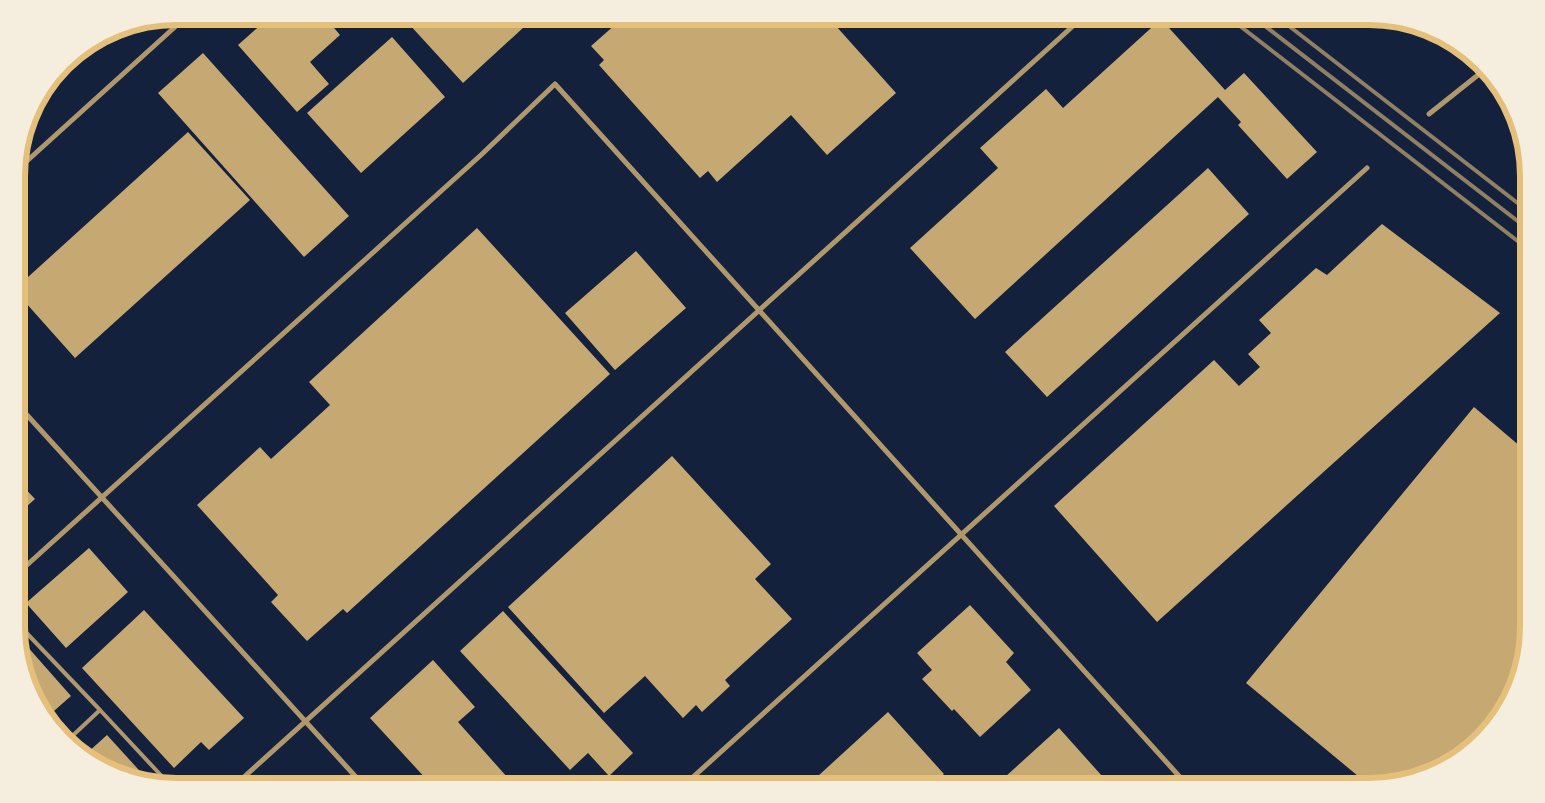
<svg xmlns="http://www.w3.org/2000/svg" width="1545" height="803" viewBox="0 0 1545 803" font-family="'Public Sans',sans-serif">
<rect width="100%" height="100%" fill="#14213d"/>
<path fill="#c6a872" d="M259,16H324L340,35L310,62L329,84L297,112L238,45L264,22Z
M415,16H536L463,83L408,23Z
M625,16H827L896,93L827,155L791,115L717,182L708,171L700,178L599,65L604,60L591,46Z
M976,16H990L983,23Z
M1161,19L1225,90L1244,73L1317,152L1287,179L1238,125L1241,122L1218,97L975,319L910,248L998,168L980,148L1046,89L1063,108Z
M392,37L445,97L361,173L307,113Z
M203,53L349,216L304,257L158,93Z
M188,132L250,200L75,358L17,293V287Z
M1208,168L1249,214L1047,397L1005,352Z
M1382,224L1500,313L1157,622L1054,506L1214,360L1239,386L1260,367L1248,354L1271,333L1259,320L1316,268L1327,275Z
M477,228L610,374L347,613L343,609L307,641L271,602L278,595L197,505L260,447L271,459L330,405L309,382Z
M636,251L686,308L615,370L565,313Z
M1474,407L1528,453L1529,628L1512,698L1458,760L1380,786H1370L1246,683Z
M672,456L771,564L755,579L792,619L725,680L730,686L702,712L696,705L683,718L645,676L604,713L508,607Z
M17,480L35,499L17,515Z
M89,548L128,592L66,648L26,603Z
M970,605L1014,653L1006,662L1031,690L980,737L954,709L952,711L922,679L932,670L917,653Z
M144,610L244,718L209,750L201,742L174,768L82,668Z
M503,611L633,753L609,776L588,753L570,770L460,651Z
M18,636L71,696L46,718L18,648Z
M433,660L475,707L458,722L516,787H422L428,781L370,718Z
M888,712L944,774L929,787H806Z
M1059,728L1111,786L994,787Z
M107,735L148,780L105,770L86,754Z"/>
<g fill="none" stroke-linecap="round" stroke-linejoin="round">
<path stroke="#b1986c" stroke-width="4" d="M18,624L100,710L68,740
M100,710L170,785"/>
<path stroke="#b1986c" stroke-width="5" d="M1429,114L1483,71
M17,170L187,16
M17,404L365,787
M17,574L481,155L555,84L1188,786
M233,787L1084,16
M682,787L1367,168"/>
<path stroke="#918062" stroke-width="4" d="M1227,16L1528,249
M1252,16L1528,229
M1276,16L1528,211"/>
</g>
<path d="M0 0H1545V803H0ZM176 25H1369A151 151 0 0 1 1520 176V627A151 151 0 0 1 1369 778H176A151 151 0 0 1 25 627V176A151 151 0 0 1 176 25Z" fill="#f5edde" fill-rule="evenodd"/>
<path fill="none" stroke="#e5c07b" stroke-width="6" d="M176 25H1369A151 151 0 0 1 1520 176V627A151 151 0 0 1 1369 778H176A151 151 0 0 1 25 627V176A151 151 0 0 1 176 25Z"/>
</svg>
